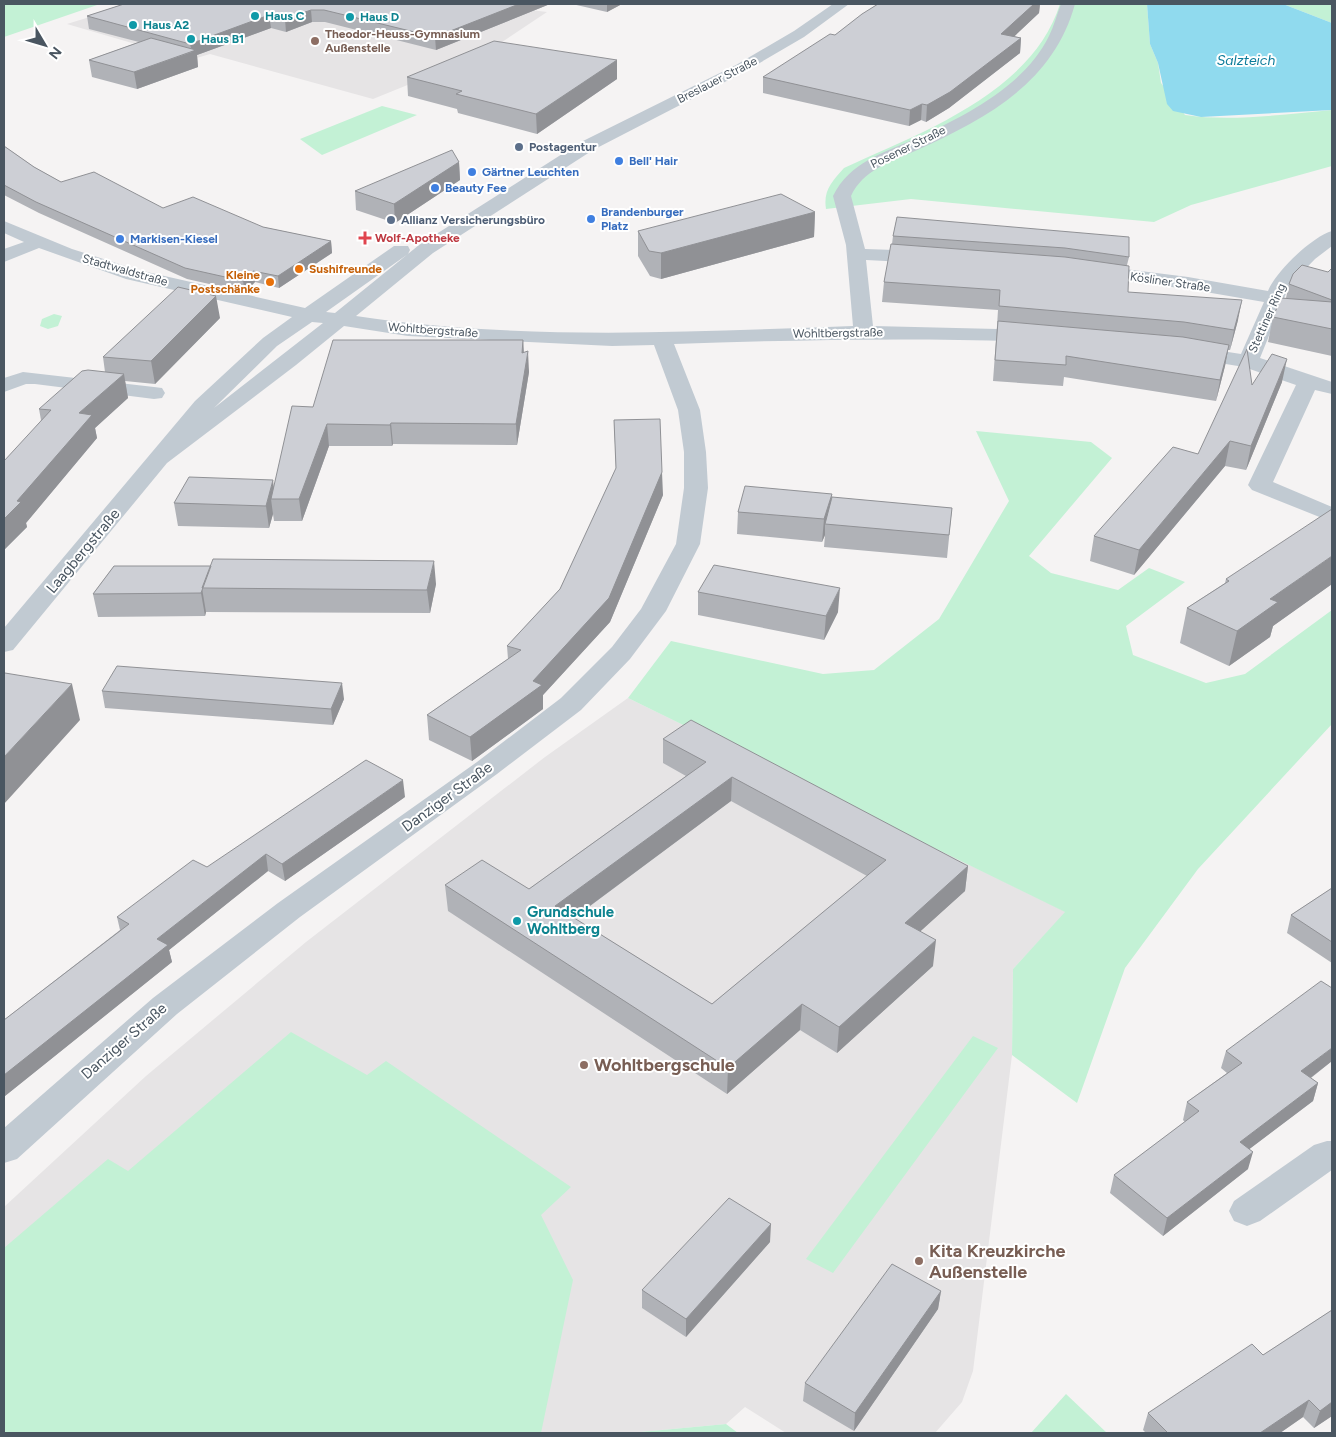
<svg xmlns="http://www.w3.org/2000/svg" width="1336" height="1437" viewBox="0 0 1336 1437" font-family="Figtree,sans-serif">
<rect width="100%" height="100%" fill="#f5f3f3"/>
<path fill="#e6e4e5" d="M132,4L507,7L547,12L484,54L373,99L210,54L190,60L67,24Z
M628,698L1066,912L1013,969L1012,1055L973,1371L962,1402L935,1433H786L745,1407L726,1424L630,1433H397L4,1252V1207L146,1076L306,942L545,757Z"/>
<path fill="#c3f1d5" d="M4,4H100L4,37Z
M1060,4H1147L1150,44L1158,63L1161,83L1185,115C1232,122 1285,114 1332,110V166L1191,205L1154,222L911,199L826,209C823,191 832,181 844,168C922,132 1032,93 1060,4Z
M1283,4H1332V23Z
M382,106L417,115L322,155L300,139Z
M54,314L62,316L58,326L48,329L40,326L42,319Z
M976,431L1091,442L1112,458L1029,556L1051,573L1118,590L1149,568L1185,582L1126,626L1133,655L1206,683L1245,674L1332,610V724L1198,869L1125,968L1077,1103L1012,1055L1013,969L1065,912L628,698L671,641L823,674L874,670L939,619L1009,501Z
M291,1032L367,1075L386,1061L571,1187L541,1215L573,1280L541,1433H4V1248L108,1159L128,1171Z
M973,1036L998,1048L833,1273L806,1259Z
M1066,1394L1107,1433H1031Z
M726,1424L738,1433H630Z"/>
<path fill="#90daee" d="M1147,4H1283L1332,23V110L1201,117L1173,111L1167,104L1158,63L1150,44Z"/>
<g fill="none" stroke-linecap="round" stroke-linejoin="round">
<path fill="#c1cad2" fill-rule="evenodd" d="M833,4H849L804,37L746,71L593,150L433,253L356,316C520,341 688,332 853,326L846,245L833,196C850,162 883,153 915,139C964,116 1024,87 1049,36C1054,26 1057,14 1061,4H1075C1053,84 985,119 915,151C890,162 863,170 851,196L865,249L925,251L932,253L934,257L932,261L925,263L866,260L873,326L1035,330L1042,332L1045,336L1042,340L1035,342C914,337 795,340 674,344L700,410L706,452L708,488L700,544L666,611L630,659L581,710L497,774L300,917L177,1014L17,1159L4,1163V1128L153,998L278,903L477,762L561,698L612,647L641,609L676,544L684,488V452L678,410L654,345L612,346L408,336L344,326L296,365L167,463L13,650L4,652V628L195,401L263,338L292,317L126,279L39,248L4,262V249L24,242L4,233V221L72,249L138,270L305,308L394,246H408L410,250L408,254L326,312L335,313L419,245L581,142L736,65L794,31ZM312,322L323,323L214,408L277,346Z
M1332,231V246L1315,259L1289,286L1260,358L1332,382V394L1315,390L1273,482L1332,507V522L1252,490L1248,485L1296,385L1244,367L1189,358L1182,356L1179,352L1182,348L1189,346L1241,354L1264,302L1188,289L1093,277L1086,275L1083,271L1086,267L1093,265L1188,277L1268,291C1275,272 1313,236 1332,231Z
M23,372L154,387L162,388L165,393L162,398L154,399L35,384H26L4,392V378Z
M1327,1141H1332V1170L1260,1221L1247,1226L1234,1221L1229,1211L1234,1201L1314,1145Z"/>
</g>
<path fill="#b0b2b7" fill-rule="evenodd" d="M124,4H550L436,50L325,22H312L286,32L271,28L197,55L198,67L137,89L92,77L89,60L139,42L89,29L87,16Z
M572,4H622L607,12Z
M878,4H1040L1039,13L1014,36L1021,38L1020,53L949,108L926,122L921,120L909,126L763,93V77L835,35Z
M617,60V79L537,134L458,113L457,109L408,96L407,77Z
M4,146L34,167L61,182L163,208L263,227L331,241L332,253L279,288L255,282L245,292L187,279L39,213L4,195Z
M459,162L460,180L395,223L356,210L355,191Z
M815,212L814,237L661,279L650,276L638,256V231Z
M897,217L1129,257L1127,265L1128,292L1238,320L1230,350H1228L1225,366L1216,401L1064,377L1063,386L993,381L997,326L998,310L882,302L884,282L892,244L893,236Z
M1332,268V356L1268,342L1273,317L1290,299L1286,298L1289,284L1328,272Z
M220,318L155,384L125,381L128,398L95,428L97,438L26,523L27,527L4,550L41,420L39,409L105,372L103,357Z
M523,340L524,352L529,372L517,445L393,444L392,446H329L302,521H274L273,514L269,528L178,526L174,503L274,486L313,407Z
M1282,382L1246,470L1225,466L1134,575L1090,561L1094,536L1198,454L1252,385Z
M614,420L663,495L610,622L543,695V709L472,761L429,740L427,715L508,659L507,646L560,589L616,470Z
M832,494L831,500L952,508L947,558L824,547L825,535L822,542L737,534L738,512Z
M114,566L436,584L430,613L206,612L205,616L98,617L93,594Z
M1226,579L1332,584L1273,626L1270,637L1229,666L1180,643L1187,608L1225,583Z
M698,592L838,612L824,640L698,615Z
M102,691L344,699L333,725L105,708Z
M663,739L968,866L965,891L920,931L933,966L837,1053L800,1030L727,1094L448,911L445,885L529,889L686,776L663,763ZM731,801L867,876L712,1004L574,918Z
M405,797L285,881L268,871L169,950L172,962L5,1096L4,1095V1020L120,930L117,917L207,867Z
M1332,888V963L1287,933L1291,915Z
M1226,1051L1332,1061L1311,1078L1318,1083L1313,1101L1249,1149L1248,1169L1163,1236L1110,1193L1114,1175L1185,1122L1183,1120L1187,1102L1227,1073L1221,1068Z
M770,1242L686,1337L642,1308V1290Z
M941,1291L938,1309L854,1431L803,1401L805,1383Z
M1332,1310V1416L1314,1428L1303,1417L1280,1433H1146L1143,1430L1148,1413L1263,1355Z"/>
<path fill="#909195" d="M519,4H550L436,50L435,37Z
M607,4H622L607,12Z
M1031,4H1040L1039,13L1000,50L1001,34Z
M311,10L312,22L286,32L285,19Z
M269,15L271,28L197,55L198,67L137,89L134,72L192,52L190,44Z
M1021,38L1020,53L949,108L926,122L927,105Z
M617,60V79L537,134L536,114Z
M922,104L921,120L909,126L910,110Z
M459,162L460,180L395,223L394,204Z
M815,212L814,237L661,279V253Z
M331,241L332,253L279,288L278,276Z
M253,271L255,282L245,292L243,281Z
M216,296L220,318L155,384L151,361Z
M1242,300L1238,320L1230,350L1234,330Z
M523,340L524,360L522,353Z
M1229,345L1225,366L1216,401L1220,380Z
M528,351L529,372L517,445L516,424Z
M1287,359L1282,382L1246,470L1251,446Z
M124,374L128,398L95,428L97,438L26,523L27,527L4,550V519L17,501L79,413Z
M391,423L393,444L392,446L390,425Z
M327,424L329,446L302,521L299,499Z
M1230,441L1225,466L1134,575L1139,550Z
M662,472L663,495L610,622L543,695V709L472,761L470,737L533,681Z
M273,480L275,499H271L273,514L269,528L266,506Z
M832,494L830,516L825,524V535L822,542L824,519Z
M1332,556V584L1273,626L1270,637L1229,666L1237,631L1270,599Z
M434,561L436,584L430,613L427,590Z
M202,588L206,612L205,616L201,593Z
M840,588L838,612L824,640L826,616Z
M342,683L344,699L333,725L331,709Z
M72,684L80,720L4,804V757Z
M732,777L731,801L556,931L555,906Z
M403,780L405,797L285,881L282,864Z
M266,854L268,871L169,950L172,962L5,1096L4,1090V1075L157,939Z
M968,866L965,891L902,948L905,923Z
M936,940L933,966L837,1053L839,1027Z
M802,1004L800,1030L727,1094L728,1068Z
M1332,1048V1061L1296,1089L1301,1071Z
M1318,1083L1313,1101L1235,1160L1240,1142Z
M1253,1152L1248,1169L1163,1236L1167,1218Z
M771,1224L770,1242L686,1337V1319Z
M941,1291L938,1309L854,1431L855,1413Z
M1309,1400L1303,1417L1280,1433H1260Z
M1332,1402V1416L1314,1428L1320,1411Z"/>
<path fill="#cdcfd5" stroke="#909195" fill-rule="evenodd" d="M124,4H519L435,37L324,10H311L285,19L269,15L190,44L87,16Z
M878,4H1034L1001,34L1021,38L950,92L927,105L922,104L910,110L763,77L830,34L835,35L862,14Z
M151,38L196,50L134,72L89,60Z
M494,41L617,60L536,114L456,94L462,91L407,77Z
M4,146L34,167L61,182L94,172L163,208L193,197L263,227L331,241L278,276L253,271L243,281L185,268L36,202L4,185Z
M452,150L459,162L394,204L355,191Z
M781,194L815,212L661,253L649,251L638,231Z
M897,217L1129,237V257L1065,248L893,236Z
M891,244L1065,257L1129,266L1128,292L1242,300L1234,330L1184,322L999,306L1000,290L884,282Z
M1302,265L1328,272L1332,268V300L1289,284L1293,274Z
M178,287L216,296L151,361L103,357Z
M1281,298L1332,302V329L1273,317Z
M998,321L1183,337L1229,345L1220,380L1066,356V365L995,360Z
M333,340H523L522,353L528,351L516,424L391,423L390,425L327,424L299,499H271L292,406L313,407Z
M1247,349L1252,385L1272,354L1287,359L1251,446L1230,441L1139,550L1094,536L1173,447L1198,454Z
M88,370L124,374L79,413L92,415L17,501L21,502L4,519V461L51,410L39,409L82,371Z
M660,419L662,472L609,598L533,681L542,685L470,737L427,715L521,650L507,646L560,589L616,468L614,420Z
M189,477L273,480L266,506L174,503Z
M745,486L832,494L824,519L738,512Z
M832,497L952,508L949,535L825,524Z
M1332,509V556L1270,599L1278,602L1237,631L1187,608L1229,581L1226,579Z
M213,559L434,561L427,590L202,588Z
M714,565L840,588L826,616L698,592Z
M114,566H211L201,593L93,594Z
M117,666L342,683L331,709L102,691Z
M5,673L72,684L4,757V674Z
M691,720L968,866L905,923L936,940L839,1027L802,1004L728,1068L445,885L482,860L529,889L706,762L663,739ZM732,777L886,860L712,1004L555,906Z
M366,760L403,780L282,864L266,854L157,939L168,945L4,1075V1020L129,924L117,917L193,860L207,867Z
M1332,888V942L1291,915Z
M1321,981L1332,988V1048L1301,1071L1318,1083L1240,1142L1253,1152L1167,1218L1114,1175L1199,1111L1187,1102L1242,1063L1226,1051Z
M729,1198L771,1224L686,1319L642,1290Z
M892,1264L941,1291L855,1413L805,1383Z
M1332,1310V1402L1320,1411L1309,1400L1260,1433H1168L1148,1413L1252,1344L1263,1355Z"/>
<g fill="#0f9aa8" stroke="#fff" stroke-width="2">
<circle cx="255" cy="16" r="5"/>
<circle cx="350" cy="17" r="5"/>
<circle cx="133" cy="25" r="5"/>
<circle cx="191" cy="39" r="5"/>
<circle cx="517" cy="921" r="5"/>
</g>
<g fill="#8d6e63" stroke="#fff" stroke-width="2">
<circle cx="315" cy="41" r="5"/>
<circle cx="584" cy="1065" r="5"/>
<circle cx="919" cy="1261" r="5"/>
</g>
<g fill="#5c6f8a" stroke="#fff" stroke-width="2">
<circle cx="519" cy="147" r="5"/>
<circle cx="391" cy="220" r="5"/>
</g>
<g fill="#3f7fe0" stroke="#fff" stroke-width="2">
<circle cx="619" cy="161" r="5"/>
<circle cx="472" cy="172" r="5"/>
<circle cx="435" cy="188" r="5"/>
<circle cx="591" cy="219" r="5"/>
<circle cx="120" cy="239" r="5"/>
</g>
<path fill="#e0444e" stroke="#fff" stroke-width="2" d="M362.5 230.5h5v5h5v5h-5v5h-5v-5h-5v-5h5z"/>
<g fill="#e8710a" stroke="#fff" stroke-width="2">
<circle cx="299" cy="269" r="5"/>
<circle cx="270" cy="282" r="5"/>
</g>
<g text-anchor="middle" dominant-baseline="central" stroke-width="4" stroke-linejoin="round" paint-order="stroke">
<g font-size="12" font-weight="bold" fill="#0d838f" stroke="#fff" text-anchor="start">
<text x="265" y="16">Haus C</text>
<text x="360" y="17">Haus D</text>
<text x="143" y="25">Haus A2</text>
<text x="201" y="39">Haus B1</text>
</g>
<g font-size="12" font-weight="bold" fill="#785e54" stroke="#fff" text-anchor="start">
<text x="325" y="34">Theodor-Heuss-Gymnasium<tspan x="325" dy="14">Außenstelle</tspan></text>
</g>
<g font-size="12" fill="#4a5661" stroke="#fff">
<text transform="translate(717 80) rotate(-27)">Breslauer Straße</text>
<text transform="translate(908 147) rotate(-26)">Posener Straße</text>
<text transform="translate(125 270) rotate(16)">Stadtwaldstraße</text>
<text transform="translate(1170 282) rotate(8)">Kösliner Straße</text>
<text transform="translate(1267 318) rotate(-66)">Stettiner Ring</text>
<text transform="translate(433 330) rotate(4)">Wohltbergstraße</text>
<text transform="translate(838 333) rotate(-1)">Wohltbergstraße</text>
</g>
<g font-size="12" font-weight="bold" fill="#4e5e75" stroke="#fff" text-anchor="start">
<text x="529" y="147">Postagentur</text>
<text x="401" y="220">Allianz Versicherungsbüro</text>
</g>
<g font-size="12" font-weight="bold" fill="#366cbe" stroke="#fff" text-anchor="start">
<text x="629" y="161">Bell' Hair</text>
<text x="482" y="172">Gärtner Leuchten</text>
<text x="445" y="188">Beauty Fee</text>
<text x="601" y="212">Brandenburger<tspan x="601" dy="14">Platz</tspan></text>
<text x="130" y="239">Markisen-Kiesel</text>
</g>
<g font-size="12" font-weight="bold" fill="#be3a42" stroke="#fff" text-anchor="start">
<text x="375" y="238">Wolf-Apotheke</text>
</g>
<g font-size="12" font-weight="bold" fill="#c56008" stroke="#fff" text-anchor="start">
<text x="309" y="269">Sushifreunde</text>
<text x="260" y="275" text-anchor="end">Kleine<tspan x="260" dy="14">Postschänke</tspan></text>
</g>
<g font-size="14" font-style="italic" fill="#0c7c9b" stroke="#fff">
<text x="1246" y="60">Salzteich</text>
</g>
<g font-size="15" fill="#4a5661" stroke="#fff">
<text transform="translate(83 551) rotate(-50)">Laagbergstraße</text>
<text transform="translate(447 797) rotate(-36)">Danziger Straße</text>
<text transform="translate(124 1041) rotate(-41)">Danziger Straße</text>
</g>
<g font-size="15" font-weight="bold" fill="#0d838f" stroke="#fff" text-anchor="start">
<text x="527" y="912">Grundschule<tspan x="527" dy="17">Wohltberg</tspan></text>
</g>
<g font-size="18" font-weight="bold" fill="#785e54" stroke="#fff" text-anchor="start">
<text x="594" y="1065">Wohltbergschule</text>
<text x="929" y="1251">Kita Kreuzkirche<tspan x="929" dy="21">Außenstelle</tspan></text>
</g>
</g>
<rect width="1336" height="1437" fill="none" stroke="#4a5661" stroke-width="10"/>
<g transform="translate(45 45) rotate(128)" stroke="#ffffff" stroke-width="4" paint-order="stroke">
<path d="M0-4L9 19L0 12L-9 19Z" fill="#4a5661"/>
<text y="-8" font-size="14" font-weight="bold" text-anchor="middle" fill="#4a5661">N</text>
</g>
</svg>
